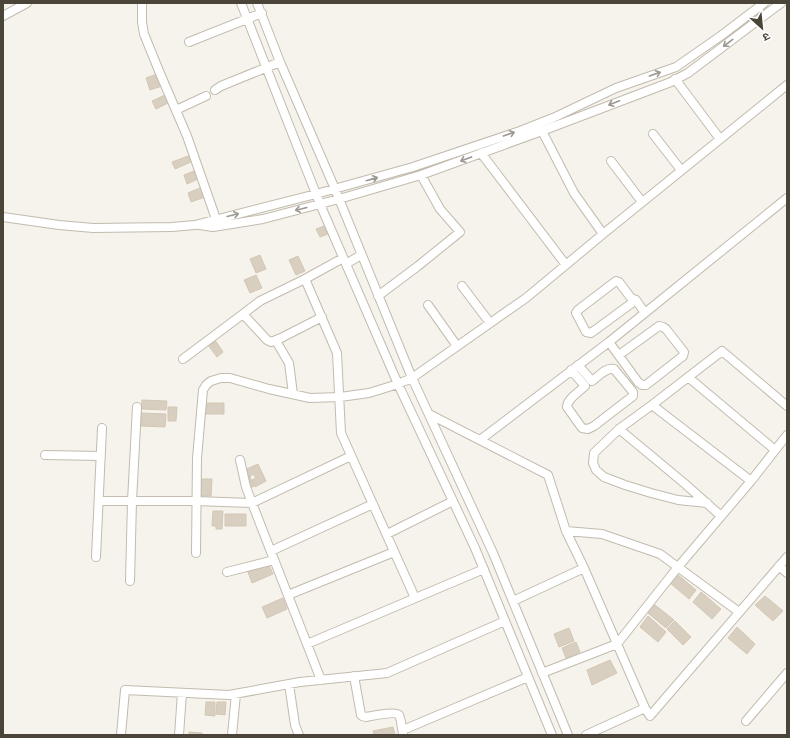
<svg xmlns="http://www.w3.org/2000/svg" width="790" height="738" viewBox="0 0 790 738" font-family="Signika,'Noto Sans Devanagari',sans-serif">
<rect width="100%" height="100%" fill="#f6f3ec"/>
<path fill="#d8cfc1" stroke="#d3c7b4" d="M157,74L162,86L150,90L146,78Z
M165,95L168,103L156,109L152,101Z
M188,156L191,162L175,169L172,162Z
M194,171L198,179L187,184L184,175Z
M202,187L205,197L191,202L188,193Z
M324,226L328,234L320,237L316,229Z
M260,255L266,269L256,273L250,259Z
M298,256L305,271L296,275L289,260Z
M256,275L262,288L250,293L244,280Z
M215,340L223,352L217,357L208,345Z
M142,400L167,401L166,410L141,409Z
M206,403H224V414H205Z
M168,407H177L176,421H168Z
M141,413L166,414L165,427L141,426Z
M258,464L266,481L255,487L252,480L256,478L253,474L250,477L254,486L250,488L242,471Z
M201,479H212L211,496H201Z
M213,511H223L222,529H216V526H212Z
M225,514H246V526H225Z
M268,563L273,574L252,583L248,572Z
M677,574L696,590L689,599L669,582Z
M701,592L721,609L712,619L693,602Z
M765,596L783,611L773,621L755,605Z
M283,598L287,609L267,618L262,607Z
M655,605L674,620L666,628L648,613Z
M648,616L666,632L658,642L640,627Z
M675,621L691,637L683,645L667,629Z
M737,627L755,644L747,654L728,638Z
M569,628L574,641L559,647L554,634Z
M576,642L580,652L566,658L562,648Z
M610,660L617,673L592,685L587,670Z
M206,702H215V716L205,715Z
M217,702H226L225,715L216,714Z
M393,727L395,735H374L373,731Z
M189,732L202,733V735H189Z"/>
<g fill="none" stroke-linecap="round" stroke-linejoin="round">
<defs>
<path id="minor" d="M142,3V22L144,34L159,71L187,136L216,219
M241,3L320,204L398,384L475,548L552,735
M257,3L280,62L335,189L412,378L493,553L568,735
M3,16L27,3
M189,42L262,13
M675,79L720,139
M215,90L221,86L280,62
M176,110L206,96
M542,131L574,193L603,234
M653,134L681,170
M481,153L566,265
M611,161L642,202
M3,217L59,225L93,228L172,227L195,225L316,194L413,167L520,131L553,118L616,88L676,67L722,35L764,3
M199,225L213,227L263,219L339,199L421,175L542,131L671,82L688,73L781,3
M346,264L361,255
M305,279L337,353L341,433L415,598
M462,286L490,323
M378,296L418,266L460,232L440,209L421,175
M636,300L591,333L586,332L576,313L578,310L616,281L619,282L631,298L636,300L645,313
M428,305L457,346
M243,314L267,340L271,342L281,338L322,317
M276,341L289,363L293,394
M609,342L638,382L642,385H646L683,356L684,352L666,329L663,327L659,326L619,355
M183,359L243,314L260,301L305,279L343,258
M571,370L585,386C579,392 567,399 567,407L582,428L588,429L594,426L633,396V392L614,369C606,367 599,376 592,381L578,365
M688,377L775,450
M652,405L751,481
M429,414L548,475L566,531L584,568L645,708L650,716L787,557
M619,429L684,483L721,516
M480,440L609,342L787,198
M45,455L101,456
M240,460L246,487L252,503L351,456
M99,501H195L252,503L321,680
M707,503L678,500L651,493L625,485L604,477L596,470L593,463L594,453L619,429L652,405L722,351L787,406
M566,531L602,534L660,554L739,612
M387,534L453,501
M271,551L373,504
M196,553L197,458L203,390L206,385L211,381L221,378H230L269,389L310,398L340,397L369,393L398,384L412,378L526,298L603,234L787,85
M96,557L102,428
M779,566L787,573
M227,572L274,560
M130,581L132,501L137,407
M288,595L394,552
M513,601L584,568
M307,644L484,569
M542,673L617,644L678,567L751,481L787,435
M354,676L361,715L362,716L366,717C372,716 395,711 399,715C401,718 402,730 403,734
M289,684L295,725L299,735
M746,721L787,673
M403,730L528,677
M121,735L125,690L229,695L300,682L387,673L505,621
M179,735L182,693
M232,735L236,694
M586,735L645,708"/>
</defs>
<use href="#minor" stroke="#c2bbae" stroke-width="10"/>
<use href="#minor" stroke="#fff" stroke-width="8"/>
</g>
<defs><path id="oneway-shaft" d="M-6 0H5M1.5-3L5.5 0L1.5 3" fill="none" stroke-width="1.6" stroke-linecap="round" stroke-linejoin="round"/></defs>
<g stroke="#9c9892">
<use href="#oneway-shaft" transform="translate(728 43) rotate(143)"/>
<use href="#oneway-shaft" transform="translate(655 74) rotate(-19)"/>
<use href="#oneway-shaft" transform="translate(614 103) rotate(159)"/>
<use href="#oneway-shaft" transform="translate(509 134) rotate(-19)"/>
<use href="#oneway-shaft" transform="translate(466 159) rotate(160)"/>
<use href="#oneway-shaft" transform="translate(372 179) rotate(-16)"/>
<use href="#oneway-shaft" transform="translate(301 209) rotate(166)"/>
<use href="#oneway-shaft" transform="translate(233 215) rotate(-14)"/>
</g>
<rect width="790" height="738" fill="none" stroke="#4b4439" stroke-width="8"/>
<g transform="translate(762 28) rotate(153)" stroke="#ffffff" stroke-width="3" paint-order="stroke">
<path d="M0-3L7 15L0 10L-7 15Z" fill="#4b4439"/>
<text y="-6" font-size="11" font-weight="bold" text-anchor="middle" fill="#4b4439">उ</text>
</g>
</svg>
